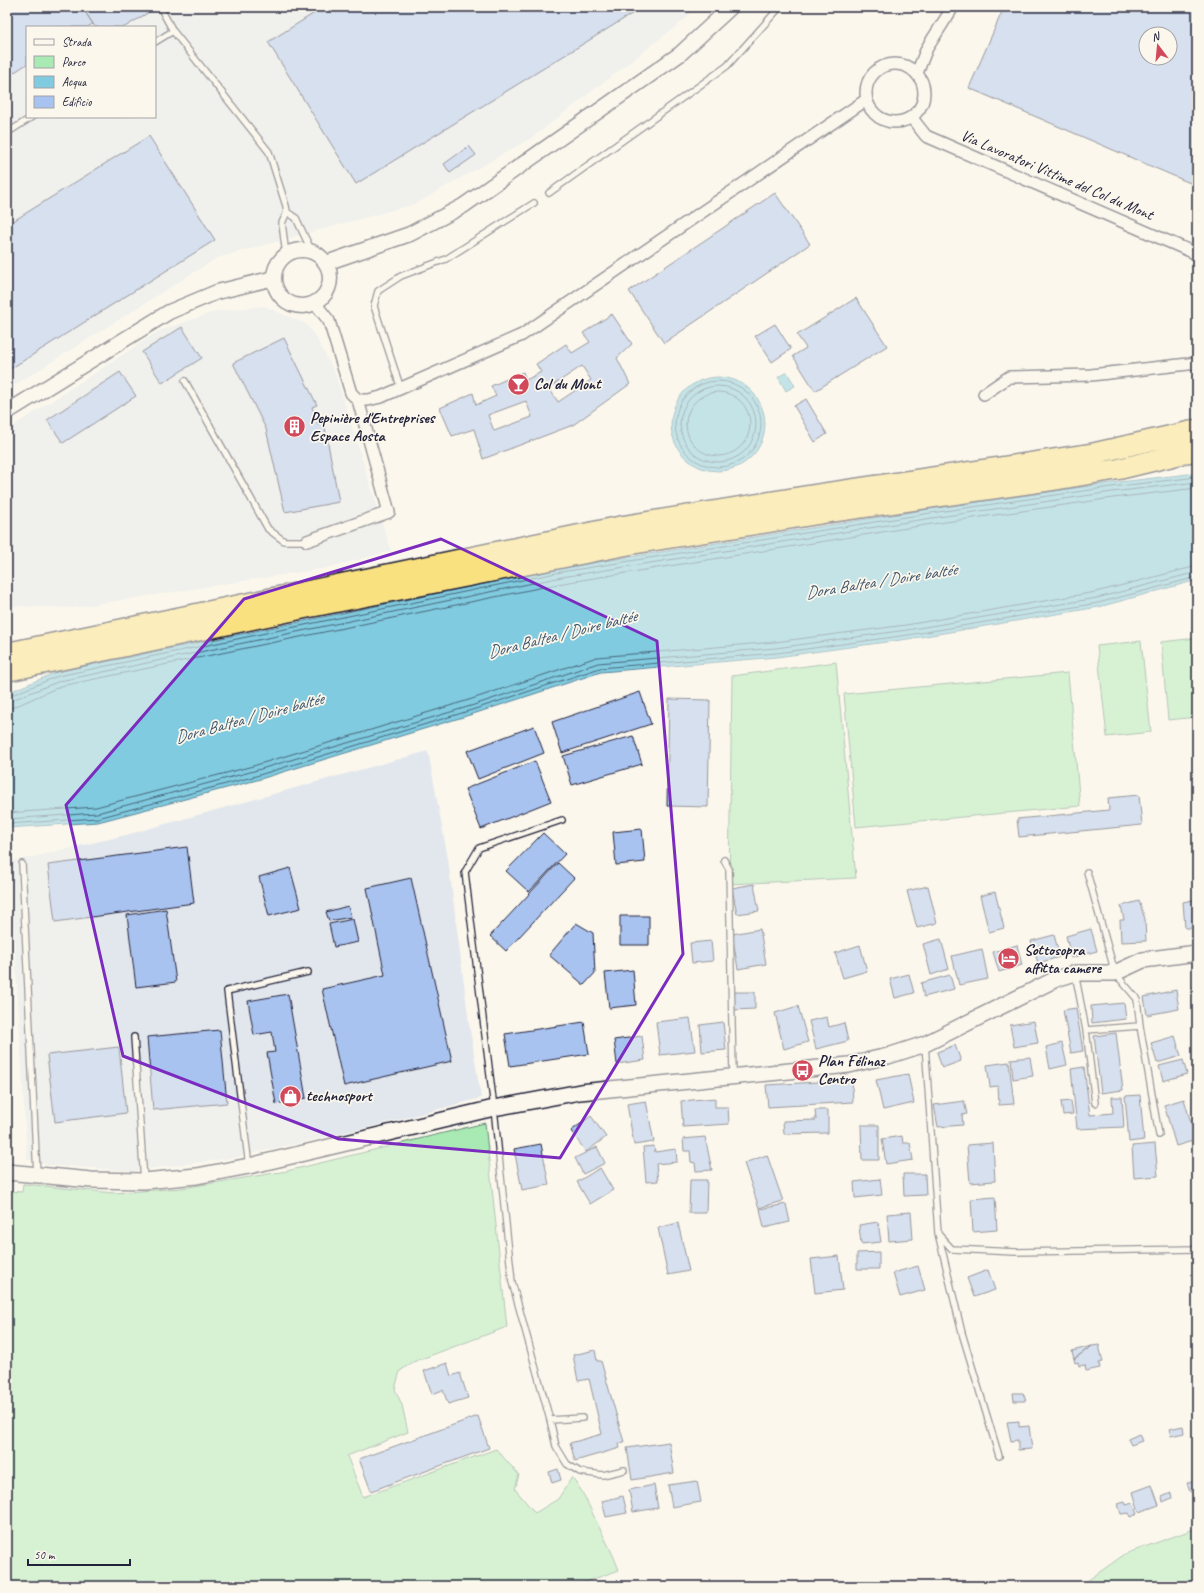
<svg xmlns="http://www.w3.org/2000/svg" width="1204" height="1593" viewBox="0 0 1204 1593" font-family="Caveat,sans-serif">
<rect width="100%" height="100%" fill="#fbf7ec"/>
<filter id="ink" filterUnits="userSpaceOnUse"><feTurbulence type="fractalNoise" baseFrequency=".025" numOctaves="2"/><feDisplacementMap in="SourceGraphic" scale="8" xChannelSelector="R" yChannelSelector="G"/><feConvolveMatrix kernelMatrix="1 2 1 2 8 2 1 2 1" color-interpolation-filters="sRGB"/></filter>
<g filter="url(#ink)">
<path fill="#e2e7ed" fill-rule="evenodd" d="M7,7H696L683,21L533,137L415,204L217,258L7,390ZM27,27H155V117H27Z
M264,306L306,324L316,337L335,373L391,551L327,568L72,608L7,606V430L159,331L217,311Z
M428,751L448,859L469,1023L481,1098L379,1125L232,1158L133,1171L48,1165L27,1159L10,862L126,835Z"/>
<path fill="#a9eab4" stroke="#668678" d="M1197,638V717L1168,720L1161,642Z
M1141,641L1151,732L1107,737L1097,646Z
M836,662L856,878L729,884L732,676Z
M1068,673L1080,806L856,827L844,694Z
M485,1123L507,1327L413,1362L400,1371L395,1389L402,1405L408,1432L347,1456L363,1497L496,1449L519,1475L515,1489L535,1513L558,1499L572,1477C583,1491 589,1506 597,1523C605,1539 613,1553 619,1570L574,1586H7V1191L22,1192L23,1184L114,1193L182,1188L287,1171Z
M1197,1528V1586H1080L1125,1554Z"/>
<path fill="#80cbdf" stroke="#5a879d" d="M787,372L795,386L786,391L778,377Z
M671 424a47 47 0 1 1 94 0a47 47 0 1 1-94 0Z
M1197,473V580L1099,607L908,639L777,657L601,672L476,713L257,780L98,822L7,828V693L57,672L561,568L930,509L1111,483Z"/>
<g fill="none" stroke-linecap="round" stroke-linejoin="round">
<path stroke="#48667d" stroke-width="1" d="M675 424a43 43 0 1 1 86 0a43 43 0 1 1-86 0Z
M680 424a38 38 0 1 1 76 0a38 38 0 1 1-76 0Z
M686 424a32 32 0 1 1 64 0a32 32 0 1 1-64 0Z
M7,697L58,676L561,572L931,513L1111,487L1197,477
M7,702L60,681L562,577L932,518L1112,492L1197,482
M7,708L14,707L61,686L563,583L932,524L1113,498L1197,488
M7,813L96,807L253,766L472,699L597,657L775,642L906,625L1096,592L1197,566
M7,819L97,813L254,771L474,705L598,663L776,648L907,630L1097,598L1197,572
M7,824L98,818L256,776L475,709L600,668L777,653L908,635L1098,603L1197,577"/>
</g>
<path fill="#a9c3f0" stroke="#22223b" fill-rule="evenodd" d="M7,7H82L93,24L87,27H27V64L7,77Z
M82,7H153L154,9L125,27H95Z
M324,7H643L356,184L268,42Z
M1004,7H1197V186L969,88ZM1146,34H1170V58H1146Z
M149,136L215,240L7,371V225Z
M469,146L476,155L450,173L444,164Z
M775,193L810,244L664,343L629,291Z
M856,298L887,346L815,391L793,356L806,348L797,335Z
M612,314L632,344L617,358L630,384L573,425L483,459L474,429L452,436L440,408L473,393L476,405L496,396L491,386L523,372L526,380L541,372L536,364L566,344L572,353L590,342L583,333ZM582,366L591,380L558,402L549,388ZM526,401L532,417L494,431L488,415Z
M775,324L791,349L772,362L755,336Z
M182,327L202,358L162,383L142,352Z
M284,338L317,405L312,407L318,424L324,422L339,502L285,512L266,429L233,363Z
M120,372L136,396L63,443L47,420Z
M806,399L827,434L815,442L794,406Z
M640,692L651,724L562,753L552,722Z
M669,699L710,700L708,807L667,806Z
M534,726L544,753L478,779L467,751Z
M633,736L642,764L572,785L563,756Z
M535,761L551,801L481,829L465,789Z
M1139,795L1142,825L1019,837L1017,819L1109,810L1108,798Z
M642,829L645,862L616,865L613,832Z
M543,833L565,854L529,892L506,871Z
M187,847L194,903L55,922L48,865Z
M558,863L574,878L506,951L490,936Z
M290,868L301,908L269,916L259,877Z
M411,878L452,1061L344,1086L322,989L385,975L367,888Z
M754,884L759,911L737,914L732,888Z
M928,886L937,923L917,928L907,891Z
M995,892L1004,928L989,932L980,896Z
M1197,899V928H1185L1183,902Z
M1139,901L1145,919L1146,941L1121,942L1120,920H1124L1121,906Z
M348,906L351,917L329,921L326,912Z
M166,909L176,982L136,987L127,915Z
M620,916H649V945H620Z
M353,919L358,942L334,947L329,924Z
M576,923L593,933L595,973L584,985L549,955Z
M760,929L766,964L738,969L732,934Z
M1091,929L1097,951L1071,958L1066,936Z
M1054,935L1060,957L1038,963L1031,941Z
M941,939L949,969L931,975L923,944Z
M711,941L713,961L692,963L690,943Z
M860,945L867,971L843,978L835,953Z
M1017,945L1022,965L999,972L993,952Z
M982,949L988,979L959,985L952,956Z
M633,970L636,1005L609,1008L605,973Z
M909,974L914,993L895,998L890,979Z
M950,975L954,989L924,997L921,983Z
M1197,985V1002L1193,986Z
M1176,990L1179,1009L1147,1015L1144,997Z
M733,992H755V1009L734,1010Z
M288,994L306,1098L276,1104L267,1053L275,1052L272,1032L254,1035L248,1001Z
M1124,1003L1126,1019L1092,1023L1091,1006Z
M798,1006L808,1042L784,1049L775,1013Z
M1076,1008L1083,1051L1071,1053L1063,1010Z
M827,1017L829,1027L844,1023L848,1041L816,1049L809,1021Z
M690,1018L695,1051L660,1055L656,1022Z
M1034,1021L1038,1043L1014,1047L1010,1025Z
M584,1022L589,1054L510,1066L505,1034Z
M723,1022L726,1050L702,1052L700,1025Z
M220,1030L227,1103L153,1110L147,1037Z
M1116,1033L1123,1090L1101,1093L1094,1036Z
M642,1036L645,1060L617,1064L614,1040Z
M1175,1036L1181,1056L1157,1063L1151,1043Z
M1062,1043L1067,1065L1050,1069L1046,1047Z
M955,1045L961,1061L942,1068L937,1052Z
M119,1047L126,1113L55,1122L47,1055Z
M1030,1057L1033,1076L1013,1079L1011,1059Z
M1183,1060L1187,1074L1163,1081L1159,1066Z
M1009,1062L1014,1104L999,1105L998,1086L990,1087L987,1065Z
M1084,1067L1090,1115L1113,1113L1112,1097H1122L1124,1127L1077,1129L1071,1069Z
M908,1074L914,1103L883,1110L876,1080Z
M852,1080L853,1102L768,1107L766,1085Z
M1140,1095L1144,1140L1129,1142L1125,1096Z
M715,1098V1107H728L729,1124L683,1127L681,1101Z
M1184,1099L1196,1140L1176,1146L1164,1105Z
M646,1101L654,1142L634,1145L627,1104Z
M964,1101L967,1114L962,1115L963,1125L938,1127L934,1105Z
M1071,1101L1073,1114L1063,1115L1061,1102Z
M815,1110H828V1133L784,1134L783,1121L816,1120Z
M591,1116L606,1137L586,1152L571,1131Z
M861,1125H879V1160H862Z
M902,1136L903,1143H910L913,1160L886,1164L882,1139Z
M705,1137L712,1170L696,1171L695,1163L691,1162L690,1151H684L683,1139Z
M993,1143L995,1181L970,1183L967,1145Z
M541,1144L549,1185L522,1190L514,1149Z
M1155,1144L1158,1176L1134,1178L1132,1146Z
M654,1146L655,1152L676,1149L677,1162L656,1164L658,1181L646,1182L643,1147Z
M597,1147L605,1163L583,1174L575,1158Z
M767,1155L783,1201L759,1208L744,1163Z
M600,1168L613,1190L590,1204L577,1182Z
M903,1174H925L926,1195L904,1196Z
M880,1179L882,1195L855,1198L854,1182Z
M690,1180H707L706,1213H689Z
M995,1197L997,1230L973,1232L971,1199Z
M786,1204L790,1222L764,1228L760,1209Z
M911,1212L913,1239L889,1241L887,1214Z
M878,1222L881,1242L861,1244L859,1225Z
M678,1223L689,1271L668,1275L658,1228Z
M879,1252V1269H857V1253Z
M839,1256L843,1290L815,1293L811,1259Z
M918,1266L925,1290L900,1297L893,1273Z
M988,1270L995,1290L974,1297L967,1278Z
M1099,1345L1103,1362L1099,1363L1100,1368L1086,1371L1085,1365L1079,1366L1078,1362L1075,1363L1074,1359L1078,1356L1092,1346Z
M1092,1346L1078,1356L1074,1359L1072,1351Z
M595,1350L597,1361H601L624,1442L619,1444L620,1448L575,1461L570,1443L602,1434L589,1379L578,1381L573,1355Z
M447,1363L451,1376L460,1373L468,1398L448,1404L443,1390L432,1394L424,1371Z
M1013,1393H1023L1026,1401H1014Z
M478,1416L489,1448L371,1491L359,1459Z
M1019,1421V1427L1029,1426L1032,1449L1018,1450V1440L1011,1441L1007,1422Z
M1183,1426L1184,1433L1171,1436L1169,1429Z
M1139,1434L1142,1441L1131,1445L1128,1439Z
M669,1442L674,1473L632,1480L627,1448Z
M558,1469L561,1480L552,1483L549,1472Z
M1197,1479V1490L1190,1492L1187,1483Z
M697,1481L701,1502L672,1507L668,1485Z
M654,1485L658,1508L633,1512L629,1490Z
M1152,1485L1159,1505L1139,1512L1133,1492Z
M1171,1493L1172,1498L1163,1502L1162,1497Z
M623,1496L627,1513L606,1517L602,1501Z
M1125,1502L1126,1505L1133,1503L1137,1514L1130,1517L1129,1513L1121,1514L1118,1504Z"/>
<g fill="none" stroke-linecap="round" stroke-linejoin="round">
<defs>
<path id="service" d="M160,7L173,31L269,152L286,206L287,212L282,223L286,255
M155,42L173,31
M7,133L32,117
M549,193L727,66L780,7
M287,212L296,218L312,252
M185,381L268,529L284,541H307
M401,389L374,306L378,291L401,276L446,259L534,203
M562,820L479,848L465,872L494,1108L512,1282L550,1420L582,1418
M724,860L729,869L733,1075
M22,864L37,1175
M1087,872L1115,973L1137,999L1140,1026L1159,1135
M1075,973L1086,1030L1140,1026
M1086,1030L1095,1103
M134,1037L144,1181
M925,1044L938,1233L962,1333L999,1456
M249,1166L227,991L308,972
M939,1235L952,1249L1015,1252L1197,1249
M550,1420L556,1446L567,1464L580,1472L603,1475L624,1470"/>
<path id="minor" d="M866 93a29 29 0 1 1 58 0a29 29 0 1 1-58 0Z
M917,73L927,48L953,7
M911,117L926,136L1197,254
M315,303L329,321L351,393L358,400
M984,394L1009,377L1091,375L1197,363
M307,541L389,512L358,400H368L381,397L522,335L866,100"/>
<path id="tertiary" d="M274 278a28 28 0 1 1 56 0a28 28 0 1 1-56 0Z
M326,263L410,234L463,206L680,54L731,7
M7,412L169,312L217,292L274,278"/>
<path id="secondary" d="M7,1172L91,1180L144,1181L197,1176L249,1166L494,1108L580,1092L849,1065L888,1056L925,1044L1056,979L1075,973H1115L1143,960L1197,953"/>
<path id="motorway" d="M7,653L623,526L820,494L1091,454L1197,430
M7,671L305,608L631,544L824,513L1052,480L1119,469L1197,450"/>
</defs>
<use href="#service" stroke="#22223b" stroke-width="8"/>
<use href="#minor" stroke="#22223b" stroke-width="14"/>
<use href="#tertiary" stroke="#22223b" stroke-width="17"/>
<use href="#secondary" stroke="#22223b" stroke-width="18"/>
<use href="#motorway" stroke="#22223b" stroke-width="23"/>
<use href="#service" stroke="#fbf7ec" stroke-width="5.5"/>
<use href="#minor" stroke="#fbf7ec" stroke-width="11"/>
<use href="#tertiary" stroke="#fbf7ec" stroke-width="14"/>
<use href="#secondary" stroke="#fbf7ec" stroke-width="15"/>
<use href="#motorway" stroke="#fae180" stroke-width="20"/>
</g>
</g>
<path d="M0 0H1204V1593H0ZM441,539L657,641L683,954L560,1158L339,1139L123,1056L66,805L244,599Z" fill="#fbf7ec" fill-opacity=".55" fill-rule="evenodd"/>
<path fill="none" stroke="#7b2cbf" stroke-width="3" stroke-linejoin="round" d="M441,539L657,641L683,954L560,1158L339,1139L123,1056L66,805L244,599Z"/>
<defs>
<symbol id="bar-disc" viewBox="-11 -11 22 22"><circle r="9.5" fill="#d1495b" stroke="#fbf7ec"/><path d="M-6-5H6L.8 .8V4.5H3.5V6h-7V4.5H-.8V.8Z" fill="#fff"/></symbol>
<symbol id="building-disc" viewBox="-11 -11 22 22"><circle r="9.5" fill="#d1495b" stroke="#fbf7ec"/><path d="M-4-6H4V6H1V3H-1V6H-4ZM-2.5-4.3h1.7v1.8h-1.7ZM.8-4.3h1.7v1.8H.8ZM-2.5-1h1.7V.8h-1.7ZM.8-1h1.7V.8H.8Z" fill="#fff"/></symbol>
<symbol id="hotel-disc" viewBox="-11 -11 22 22"><circle r="9.5" fill="#d1495b" stroke="#fbf7ec"/><path d="M-6-4.5h1.5V1H6V5H4.5V3h-9V5H-6ZM-4 0a1.8 1.8 0 1 1 3.6 0ZM.5 0V-2.5h3Q6-2.5 6 0Z" fill="#fff"/></symbol>
<symbol id="bus-disc" viewBox="-11 -11 22 22"><circle r="9.5" fill="#d1495b" stroke="#fbf7ec"/><path d="M-5-6H5V4H4V6H2V4H-2V6H-4V4H-5ZM-3.5-4V0h7V-4ZM-3.5 1.2v1.5H-2V1.2ZM2 1.2v1.5H3.5V1.2Z" fill="#fff"/></symbol>
<symbol id="shop-disc" viewBox="-11 -11 22 22"><circle r="9.5" fill="#d1495b" stroke="#fbf7ec"/><path d="M-5-2.5h2.3a2.7 3.5 0 0 1 5.4 0H5L5.5 6h-11ZM-1.5-2.5h3a1.5 2.3 0 0 0-3 0Z" fill="#fff"/></symbol>
</defs>
<g fill-rule="evenodd">
<use href="#bar-disc" x="506" y="372" width="25" height="25"/>
<use href="#building-disc" x="282" y="414" width="25" height="25"/>
<use href="#hotel-disc" x="996" y="946" width="25" height="25"/>
<use href="#bus-disc" x="790" y="1058" width="25" height="25"/>
<use href="#shop-disc" x="278" y="1084" width="25" height="25"/>
</g>
<g text-anchor="middle" dominant-baseline="central" stroke-width="3.5" stroke-linejoin="round" paint-order="stroke">
<g font-size="16" fill="#22223b" stroke="#fbf7ec">
<text transform="translate(1057 175) rotate(23)">Via Lavoratori Vittime del Col du Mont</text>
</g>
<g font-size="16" font-weight="bold" fill="#22223b" stroke="#fbf7ec" text-anchor="start">
<text x="534" y="384">Col du Mont</text>
<text x="310" y="418">Pepinière d'Entreprises<tspan x="310" dy="18">Espace Aosta</tspan></text>
<text x="1024" y="950">Sottosopra<tspan x="1024" dy="18">affitta camere</tspan></text>
<text x="818" y="1061">Plan Félinaz<tspan x="818" dy="18">Centro</tspan></text>
<text x="306" y="1096">technosport</text>
</g>
<g font-size="17" font-style="italic" fill="#3e556c" stroke="#fbf7ec">
<text transform="translate(881 581) rotate(-9)">Dora Baltea / Doire baltée</text>
<text transform="translate(562 634) rotate(-14)">Dora Baltea / Doire baltée</text>
<text transform="translate(249 718) rotate(-15)">Dora Baltea / Doire baltée</text>
</g>
</g>
<rect width="1204" height="1593" fill="none" stroke="#fbf7ec" stroke-width="24"/>
<rect x="12" y="12" width="1180" height="1569" fill="none" stroke="#22223b" stroke-width="1.5" filter="url(#ink)"/>
<rect x="26" y="26" width="130" height="92" fill="#fbf7ec" stroke="#a4a2a5"/>
<rect x="34" y="39" width="20" height="6" fill="#fbf7ec" stroke="#a4a2a5"/>
<text x="62" y="46" font-size="12" fill="#22223b">Strada</text>
<rect x="34" y="56" width="20" height="12" fill="#a9eab4" stroke="#a4a2a5"/>
<text x="62" y="66" font-size="12" fill="#22223b">Parco</text>
<rect x="34" y="76" width="20" height="12" fill="#80cbdf" stroke="#a4a2a5"/>
<text x="62" y="86" font-size="12" fill="#22223b">Acqua</text>
<rect x="34" y="96" width="20" height="12" fill="#a9c3f0" stroke="#a4a2a5"/>
<text x="62" y="106" font-size="12" fill="#22223b">Edificio</text>
<g transform="translate(1158 46) rotate(344)"><circle r="19" fill="#fbf7ec" stroke="#a4a2a5"/>
<path d="M0-3L7 15L0 10L-7 15Z" fill="#d1495b"/>
<text y="-6" font-size="11" font-weight="bold" text-anchor="middle" fill="#22223b">N</text>
</g>
<path d="M28 1559v6h102v-6" fill="none" stroke="#22223b" stroke-width="2"/>
<text x="34" y="1559" font-size="12" fill="#22223b" stroke="#fbf7ec" stroke-width="3" paint-order="stroke">50 m</text>
</svg>
